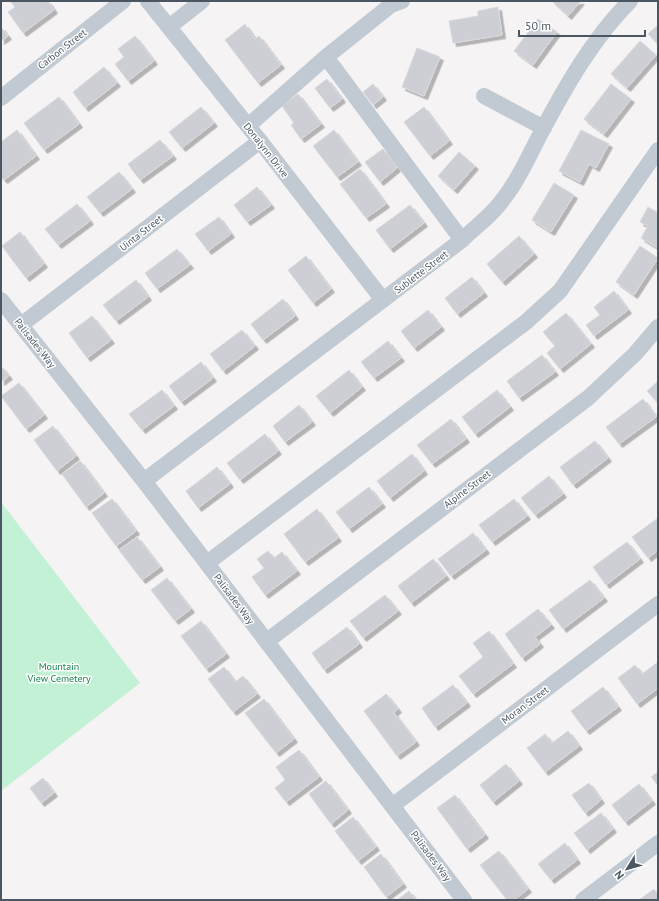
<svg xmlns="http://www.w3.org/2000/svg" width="659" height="901" viewBox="0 0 659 901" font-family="'PT Sans',sans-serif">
<defs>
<filter id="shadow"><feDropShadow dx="3.5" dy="3.5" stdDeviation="0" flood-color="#0004"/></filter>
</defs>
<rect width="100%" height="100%" fill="#f5f3f3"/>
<path fill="#c3f1d5" d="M1,502L140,683L1,791Z"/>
<path fill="#cdcfd5" stroke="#d7d9de" filter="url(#shadow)" d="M10,1H48L54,10L23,33L8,12L15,7Z
M552,1H581L568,16Z
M498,7L502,35L453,43L449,21L478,16V11Z
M538,19L557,32L533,65L514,51Z
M245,24L255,39L259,36L281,65L258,83L225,40Z
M658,25V44L648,34Z
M1,27L8,36L1,41Z
M135,36L154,61L128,81L115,64L124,57L118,49Z
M640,41L656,55L627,88L611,74Z
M417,48L440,57L424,96L402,87Z
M104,67L117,83L85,108L73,92Z
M327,79L342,99L330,108L315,88Z
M373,84L383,97L373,105L363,92Z
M611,84L631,99L604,134L584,119Z
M298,94L321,124L301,139L291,125L294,123L282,106Z
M59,97L79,124L44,150L24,123Z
M201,107L214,123L182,148L169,132Z
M424,107L449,141L430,156L404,122Z
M17,130L36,156L4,180L1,177V142Z
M334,130L358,162L337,177L313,146Z
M581,130L609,144L596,168L589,164L580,182L559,171Z
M160,140L173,156L140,180L128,164Z
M383,149L397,168L380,182L365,162Z
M459,152L475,166L454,190L438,176Z
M360,169L386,204L366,218L340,184Z
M119,172L132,189L100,213L87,197Z
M554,183L574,195L551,232L532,220Z
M257,187L271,205L247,222L234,205Z
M77,204L90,221L58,245L45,229Z
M410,205L424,223L390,249L376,230Z
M648,207L657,212L658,209V248L641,238L648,226L640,222Z
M219,217L231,234L208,251L195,234Z
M20,232L44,264L26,278L2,246Z
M519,236L534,254L502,282L487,264Z
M640,246L658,258L634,295L616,282Z
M177,249L190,265L157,289L145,273Z
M306,256L331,289L313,303L288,270Z
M472,277L484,293L457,314L445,298Z
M136,280L148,297L116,321L103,305Z
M614,291L628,310L594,336L586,325L600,315L594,307Z
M283,299L295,316L263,340L251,324Z
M428,310L441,327L414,348L401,331Z
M566,313L591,344L560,369L547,353L555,346L543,332Z
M92,316L111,340L87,358L69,333Z
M242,330L255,346L223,371L210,354Z
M388,341L401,358L374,378L361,362Z
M542,355L555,372L519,398L507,381Z
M201,362L213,378L181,402L169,386Z
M1,366L9,376L1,382Z
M349,370L362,387L330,413L316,396Z
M658,381V403L647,391Z
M19,383L44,415L26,429L1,396Z
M162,390L174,406L142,430L129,414Z
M497,390L510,407L475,434L462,417Z
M643,399L656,417L619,444L606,427Z
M299,405L312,422L285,442L273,426Z
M451,419L466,439L432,464L417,445Z
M53,426L76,456L57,471L34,440Z
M265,434L278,451L240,480L227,463Z
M595,441L608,458L573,485L560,467Z
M412,454L424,471L390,498L377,481Z
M80,461L104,493L86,507L62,474Z
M217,467L230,484L198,508L186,491Z
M549,476L563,494L535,515L521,498Z
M369,487L382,504L349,529L336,512Z
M112,499L136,531L116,546L92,513Z
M514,499L527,516L492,542L479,525Z
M317,509L338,538L305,562L284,534Z
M658,518V550L648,558L632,537Z
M473,533L486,550L451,576L438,559Z
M137,537L160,567L142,580L119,550Z
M627,542L640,559L606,585L593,567Z
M268,551L274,558L282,552L297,571L265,595L252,577L264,568L257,559Z
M433,559L446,576L411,603L398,586Z
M167,578L191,609L175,621L151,590Z
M590,580L604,598L563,629L549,610Z
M385,595L398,611L363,638L350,621Z
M538,609L551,625L535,637L540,644L522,658L505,634Z
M201,621L226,654L206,669L181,636Z
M347,627L359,644L324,670L312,653Z
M489,631L513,664L473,694L459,676L483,657L473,643Z
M658,662V688L637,704L618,678L635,665L642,674Z
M224,667L235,682L243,676L257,694L233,712L208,679Z
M453,685L467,703L435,727L422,708Z
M603,687L618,707L586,731L571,711Z
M386,694L398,709L394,713L416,742L397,756L364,711Z
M264,699L294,739L276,753L245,713Z
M568,731L579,746L545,772L527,748L545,734L552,743Z
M299,750L319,777L286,802L275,788L285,780L276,767Z
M506,764L519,781L493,802L480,785Z
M658,772V785L651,777Z
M43,778L54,793L41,803L30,788Z
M326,781L348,810L331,824L309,794Z
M589,783L601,800L585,813L572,795Z
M639,784L652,801L625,822L612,805Z
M455,795L485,835L467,849L437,808Z
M601,813L613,829L587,850L574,833Z
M353,817L376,847L358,861L335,831Z
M565,843L577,860L551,880L538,864Z
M499,851L528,889L514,900H507L480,865Z
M381,854L403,884L386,897L364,867Z
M654,889L658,894V900H639Z
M409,891L416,900H397Z"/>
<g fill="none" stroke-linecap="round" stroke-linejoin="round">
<path stroke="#c1cad2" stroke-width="16" d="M148,1L260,141L383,300
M169,27L202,1
M326,57L462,240
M484,96L544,128
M1,98L123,1
M248,126L326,57L391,5L402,1
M1,300L144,481L464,900
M21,325L260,141
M144,481L462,240C474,228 491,216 501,202C519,180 530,153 543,129C567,84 594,37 630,1
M207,563L526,322L560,291L658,150
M267,641L588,398L635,354L658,327
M392,806L658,604
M583,900L658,843"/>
</g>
<g text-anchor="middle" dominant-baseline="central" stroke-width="3" stroke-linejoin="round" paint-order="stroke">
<g font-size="10" fill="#4a5661" stroke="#fff">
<text transform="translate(62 49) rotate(-38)">Carbon Street</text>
<text transform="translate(266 150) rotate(52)">Donalynn Drive</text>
<text transform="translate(141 233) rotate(-38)">Uinta Street</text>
<text transform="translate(421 272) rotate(-37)">Sublette Street</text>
<text transform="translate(35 343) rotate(52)">Palisades Way</text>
<text transform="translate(467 489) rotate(-37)">Alpine Street</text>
<text transform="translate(234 599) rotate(53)">Palisades Way</text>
<text transform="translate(525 705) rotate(-37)">Moran Street</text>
<text transform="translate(431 856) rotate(53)">Palisades Way</text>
</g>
<g font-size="10" fill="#17864f" stroke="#fff">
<text x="59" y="666">Mountain<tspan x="59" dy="12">View Cemetery</tspan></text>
</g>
</g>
<rect width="659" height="901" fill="none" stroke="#4a5661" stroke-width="4"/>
<g transform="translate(627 869) rotate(233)" stroke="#ffffff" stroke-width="3" paint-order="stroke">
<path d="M0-3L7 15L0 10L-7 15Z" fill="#4a5661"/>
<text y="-6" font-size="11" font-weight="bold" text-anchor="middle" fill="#4a5661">N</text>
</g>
<path d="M519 30v6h126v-6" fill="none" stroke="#4a5661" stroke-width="2"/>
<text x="525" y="30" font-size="12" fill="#4a5661" stroke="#ffffff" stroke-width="3" paint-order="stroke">50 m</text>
</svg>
